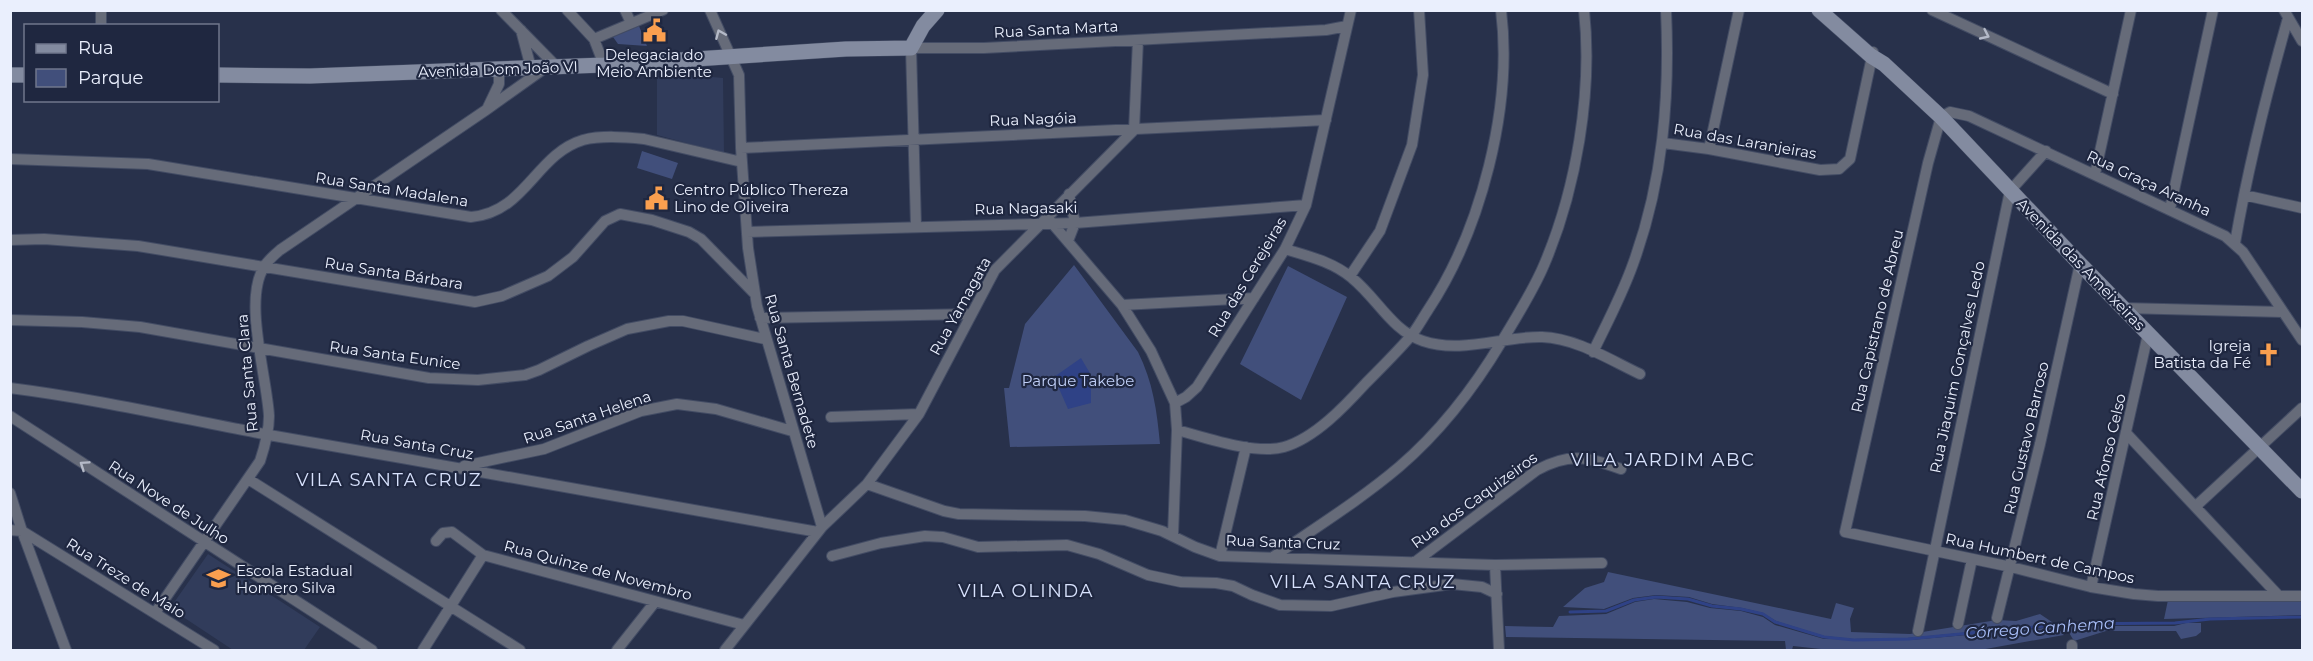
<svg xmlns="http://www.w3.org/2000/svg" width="2313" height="661" viewBox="0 0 2313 661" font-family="Montserrat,sans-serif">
<rect width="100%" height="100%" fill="#28314b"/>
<path fill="#313c5b" d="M657,72L723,78L724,153L657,135Z
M208,554L320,627L304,650H233L174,611L173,604Z"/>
<path fill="#414f7b" d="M639,26L647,46L618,44L613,37Z
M642,151L678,163L672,179L637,168Z
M1074,265L1138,352C1153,382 1157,411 1160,444L1010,447L1004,388H1009L1025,324Z
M1288,266L1347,297L1301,400L1240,364Z
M1608,572L1831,619L1836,603L1854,608L1850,619L1851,632L1910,634L1997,620L2016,621L2040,614L2055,624L1908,638L1853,639L1824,636L1776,621L1763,613L1742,608L1712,604L1689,597L1656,595L1633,598L1604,609L1563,607L1585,588L1604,582Z
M1654,599L1687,602L1710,608L1741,611L1763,617L1775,625L1824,639L1910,640L2057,627L2064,635L1980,650H1830L1793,646L1792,650H1786L1785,641L1506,637L1505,626L1553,627L1559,616L1606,614L1635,602Z
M2168,600L2302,602V615L2164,619Z
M2186,623H2201V632L2196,636L2181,639L2176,631H2106L2074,641L2065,626H2174Z"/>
<path fill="#2f4286" d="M1081,358L1091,375V403L1068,409L1054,377Z"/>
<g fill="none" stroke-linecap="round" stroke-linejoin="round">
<path stroke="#2f4286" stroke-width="3" d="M1570,612L1606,611L1634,600L1656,597L1688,599L1712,606L1741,609L1763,614L1775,622L1824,637L1854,640L1908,639L2065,624L2175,623L2210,619L2302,617"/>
<defs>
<path id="street" d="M501,10L557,67
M567,10L594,39L604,65
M625,10L631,23
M710,10L739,75L741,148L748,248L757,306L822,527
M1932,10L2113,94
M2284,10L2302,41
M101,26V10
M521,30L531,68
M594,39L663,10
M488,107L499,84V68
M1663,143L1709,149L1820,170L1839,169L1850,159L1873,52
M741,148L1326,120
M1709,149L1739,10
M10,159L148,164L471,217C525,213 536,154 583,140C602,135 625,137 644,139L742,162
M2095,174L2131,10
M2244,195L2302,208
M2170,209L2213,10
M1052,223L1122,305L1151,351L1175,403L1177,430L1173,535
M916,226L911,48H984L1326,30L1347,26
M747,232L1075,223L1306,205
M10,240L44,239L138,246L475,302L502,296L548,276L573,257L605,221L620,214L652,220L689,232L701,239L755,294
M1068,241L1075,223L1069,194
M2235,243C2248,167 2267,92 2288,18
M1285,249C1308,256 1333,262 1352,278C1377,298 1392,331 1423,341C1461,354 1503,336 1542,337C1576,338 1610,360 1640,374
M1350,276L1380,231L1412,145L1423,75L1419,10
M1122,305L1254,298
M2123,308L2283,312
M760,318L971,314
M10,320L82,322L140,327L429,378L478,380L525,375L539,370L588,346L627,329L669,321H683L765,339
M2302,340L2243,252L2225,236L1969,116L1950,112L1941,117L1928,163L1845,532L2011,567L2091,587L2134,594L2158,596H2302
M1593,352C1607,323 1622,295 1633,264C1663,182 1670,97 1666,10
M10,388C97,399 183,419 269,435C452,467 635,498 818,532
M1175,403L1186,397L1197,387L1285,249L1306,205L1351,10
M10,416L372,650
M831,417L919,414
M1177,430C1207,438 1255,455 1284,447C1315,438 1345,406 1366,383C1381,368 1396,353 1410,337C1417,329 1422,319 1428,310C1481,230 1513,107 1501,10
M2127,434L2278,595
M464,466L544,449L641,411L677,404L716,409L792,431
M248,479L520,650
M867,484L944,511L959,514L1085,516L1125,520L1162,531L1195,547L1220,556L1495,565L1602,563
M10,493L22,531L66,650
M2196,506L2302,408
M10,530L22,531L214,650
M436,541L443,533L452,532L483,555L744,625
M832,556L881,543L925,536L943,537L978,547L1067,545L1099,554L1148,575L1181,582L1216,583L1233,586L1252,595L1280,605L1331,606L1393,592L1452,584L1482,587L1497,594
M1220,556L1246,447
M1273,557C1315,528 1360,500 1399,467C1441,431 1474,388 1502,341C1517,316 1533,291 1544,265C1576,190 1593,92 1584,10
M1415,562L1537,470C1570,452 1587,457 1621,469
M1495,565L1499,650
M2091,587L2148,334
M155,613L260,461C265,446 269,432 269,416C267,377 243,300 264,267C268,260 274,255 280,250L486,110L545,68
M1997,618L2040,444L2080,264
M1958,624L1972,559
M1918,631L2010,191L2046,151
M423,650L483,555
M617,650L655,602
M725,650L822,527L867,484L919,414L995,270L1134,130L1138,40
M2072,650V645"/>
<path id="secondary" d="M1819,10L1871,56L1884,64L1941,117L2080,264L2302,491
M10,75H26
M218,75L310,76L604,65L846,49L911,48L923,26L937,10"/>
</defs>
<use href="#street" stroke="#434c64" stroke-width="12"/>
<use href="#secondary" stroke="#434c64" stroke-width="16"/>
<use href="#street" stroke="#666b79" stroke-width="10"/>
<use href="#secondary" stroke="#838ba0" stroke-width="15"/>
</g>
<defs><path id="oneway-chevron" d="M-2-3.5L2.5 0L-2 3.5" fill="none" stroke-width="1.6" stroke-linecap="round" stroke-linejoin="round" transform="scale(1.5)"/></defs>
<g stroke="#b5bac8">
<use href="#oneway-chevron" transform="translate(720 34) rotate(-113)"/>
<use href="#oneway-chevron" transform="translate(1985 35) rotate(25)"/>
<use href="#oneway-chevron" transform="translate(84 465) rotate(-146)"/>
</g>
<defs>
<symbol id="civic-bare" viewBox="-9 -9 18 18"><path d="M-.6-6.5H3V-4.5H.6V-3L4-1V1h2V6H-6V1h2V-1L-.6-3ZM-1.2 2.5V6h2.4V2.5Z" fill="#fa9f4f" stroke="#1f2740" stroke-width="2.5" paint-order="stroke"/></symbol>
<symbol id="church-bare" viewBox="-9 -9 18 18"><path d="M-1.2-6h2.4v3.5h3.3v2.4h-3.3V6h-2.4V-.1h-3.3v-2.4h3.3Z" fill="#fa9f4f" stroke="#1f2740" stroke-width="2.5" paint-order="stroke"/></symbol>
<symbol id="school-bare" viewBox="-9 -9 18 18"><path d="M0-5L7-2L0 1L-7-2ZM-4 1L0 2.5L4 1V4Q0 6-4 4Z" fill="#fa9f4f" stroke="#1f2740" stroke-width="2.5" paint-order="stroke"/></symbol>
</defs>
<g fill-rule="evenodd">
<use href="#civic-bare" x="638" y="14" width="33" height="33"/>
<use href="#civic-bare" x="640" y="182" width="33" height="33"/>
<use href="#church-bare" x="2252" y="338" width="33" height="33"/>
<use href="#school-bare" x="202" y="562" width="33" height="33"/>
</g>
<g text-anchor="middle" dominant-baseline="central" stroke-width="4.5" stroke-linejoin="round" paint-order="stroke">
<g font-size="15" fill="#eaeffd" stroke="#1f2740">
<text transform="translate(1056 29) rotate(-3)">Rua Santa Marta</text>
<text transform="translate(498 69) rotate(-2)">Avenida Dom João VI</text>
<text transform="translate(1033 119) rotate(-2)">Rua Nagóia</text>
<text transform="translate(1745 141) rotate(10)">Rua das Laranjeiras</text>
<text transform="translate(2149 183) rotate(25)">Rua Graça Aranha</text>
<text transform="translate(392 189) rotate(9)">Rua Santa Madalena</text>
<text transform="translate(1026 208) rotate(-1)">Rua Nagasaki</text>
<text transform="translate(2081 264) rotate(46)">Avenida das Ameixeiras</text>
<text transform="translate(394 273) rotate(9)">Rua Santa Bárbara</text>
<text transform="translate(1247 277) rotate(-59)">Rua das Cerejeiras</text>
<text transform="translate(960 306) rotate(-61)">Rua Yamagata</text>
<text transform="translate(1877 321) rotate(-77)">Rua Capistrano de Abreu</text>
<text transform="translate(395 355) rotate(8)">Rua Santa Eunice</text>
<text transform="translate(1957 367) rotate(-78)">Rua Jiaquim Gonçalves Ledo</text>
<text transform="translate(792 371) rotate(74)">Rua Santa Bernadete</text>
<text transform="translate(247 373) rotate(-95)">Rua Santa Clara</text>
<text transform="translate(587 417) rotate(-19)">Rua Santa Helena</text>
<text transform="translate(2026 438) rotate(-77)">Rua Gustavo Barroso</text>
<text transform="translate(417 444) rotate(10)">Rua Santa Cruz</text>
<text transform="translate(2106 457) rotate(-77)">Rua Afonso Celso</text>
<text transform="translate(1474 500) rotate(-36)">Rua dos Caquizeiros</text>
<text transform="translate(169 502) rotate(33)">Rua Nove de Julho</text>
<text transform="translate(1283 542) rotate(2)">Rua Santa Cruz</text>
<text transform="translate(2040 558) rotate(12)">Rua Humbert de Campos</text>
<text transform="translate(598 570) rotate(15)">Rua Quinze de Novembro</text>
<text transform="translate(126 578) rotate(32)">Rua Treze de Maio</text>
</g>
<g font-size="15" fill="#eaeffd" stroke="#1f2740" text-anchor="start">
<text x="654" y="54" text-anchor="middle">Delegacia do<tspan x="654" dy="17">Meio Ambiente</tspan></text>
<text x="674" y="189">Centro Público Thereza<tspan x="674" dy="17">Lino de Oliveira</tspan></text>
<text x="2251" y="345" text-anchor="end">Igreja<tspan x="2251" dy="17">Batista da Fé</tspan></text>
<text x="236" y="570">Escola Estadual<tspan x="236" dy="17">Homero Silva</tspan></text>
</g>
<g font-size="15" fill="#c1d0f8" stroke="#1f2740">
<text x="1078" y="380">Parque Takebe</text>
</g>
<g font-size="16" font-style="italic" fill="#aac0fb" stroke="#1f2740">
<text transform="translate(2040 628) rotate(-4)">Córrego Canhema</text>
</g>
<g font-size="18" letter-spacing="1.5" fill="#d8e2fd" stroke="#1f2740">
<text x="1663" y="460">VILA JARDIM ABC</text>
<text x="389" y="480">VILA SANTA CRUZ</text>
<text x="1363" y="582">VILA SANTA CRUZ</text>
<text x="1026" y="591">VILA OLINDA</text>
</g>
</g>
<rect width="2313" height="661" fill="none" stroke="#eaeffd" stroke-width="24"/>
<rect x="24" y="24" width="195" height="78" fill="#1f2740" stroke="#70778c" stroke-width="1.5"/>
<rect x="36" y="44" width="30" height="9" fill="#838ba0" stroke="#70778c" stroke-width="1.5"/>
<text x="78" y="54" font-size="18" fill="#eaeffd">Rua</text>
<rect x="36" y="69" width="30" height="18" fill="#414f7b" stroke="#70778c" stroke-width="1.5"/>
<text x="78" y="84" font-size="18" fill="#eaeffd">Parque</text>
</svg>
